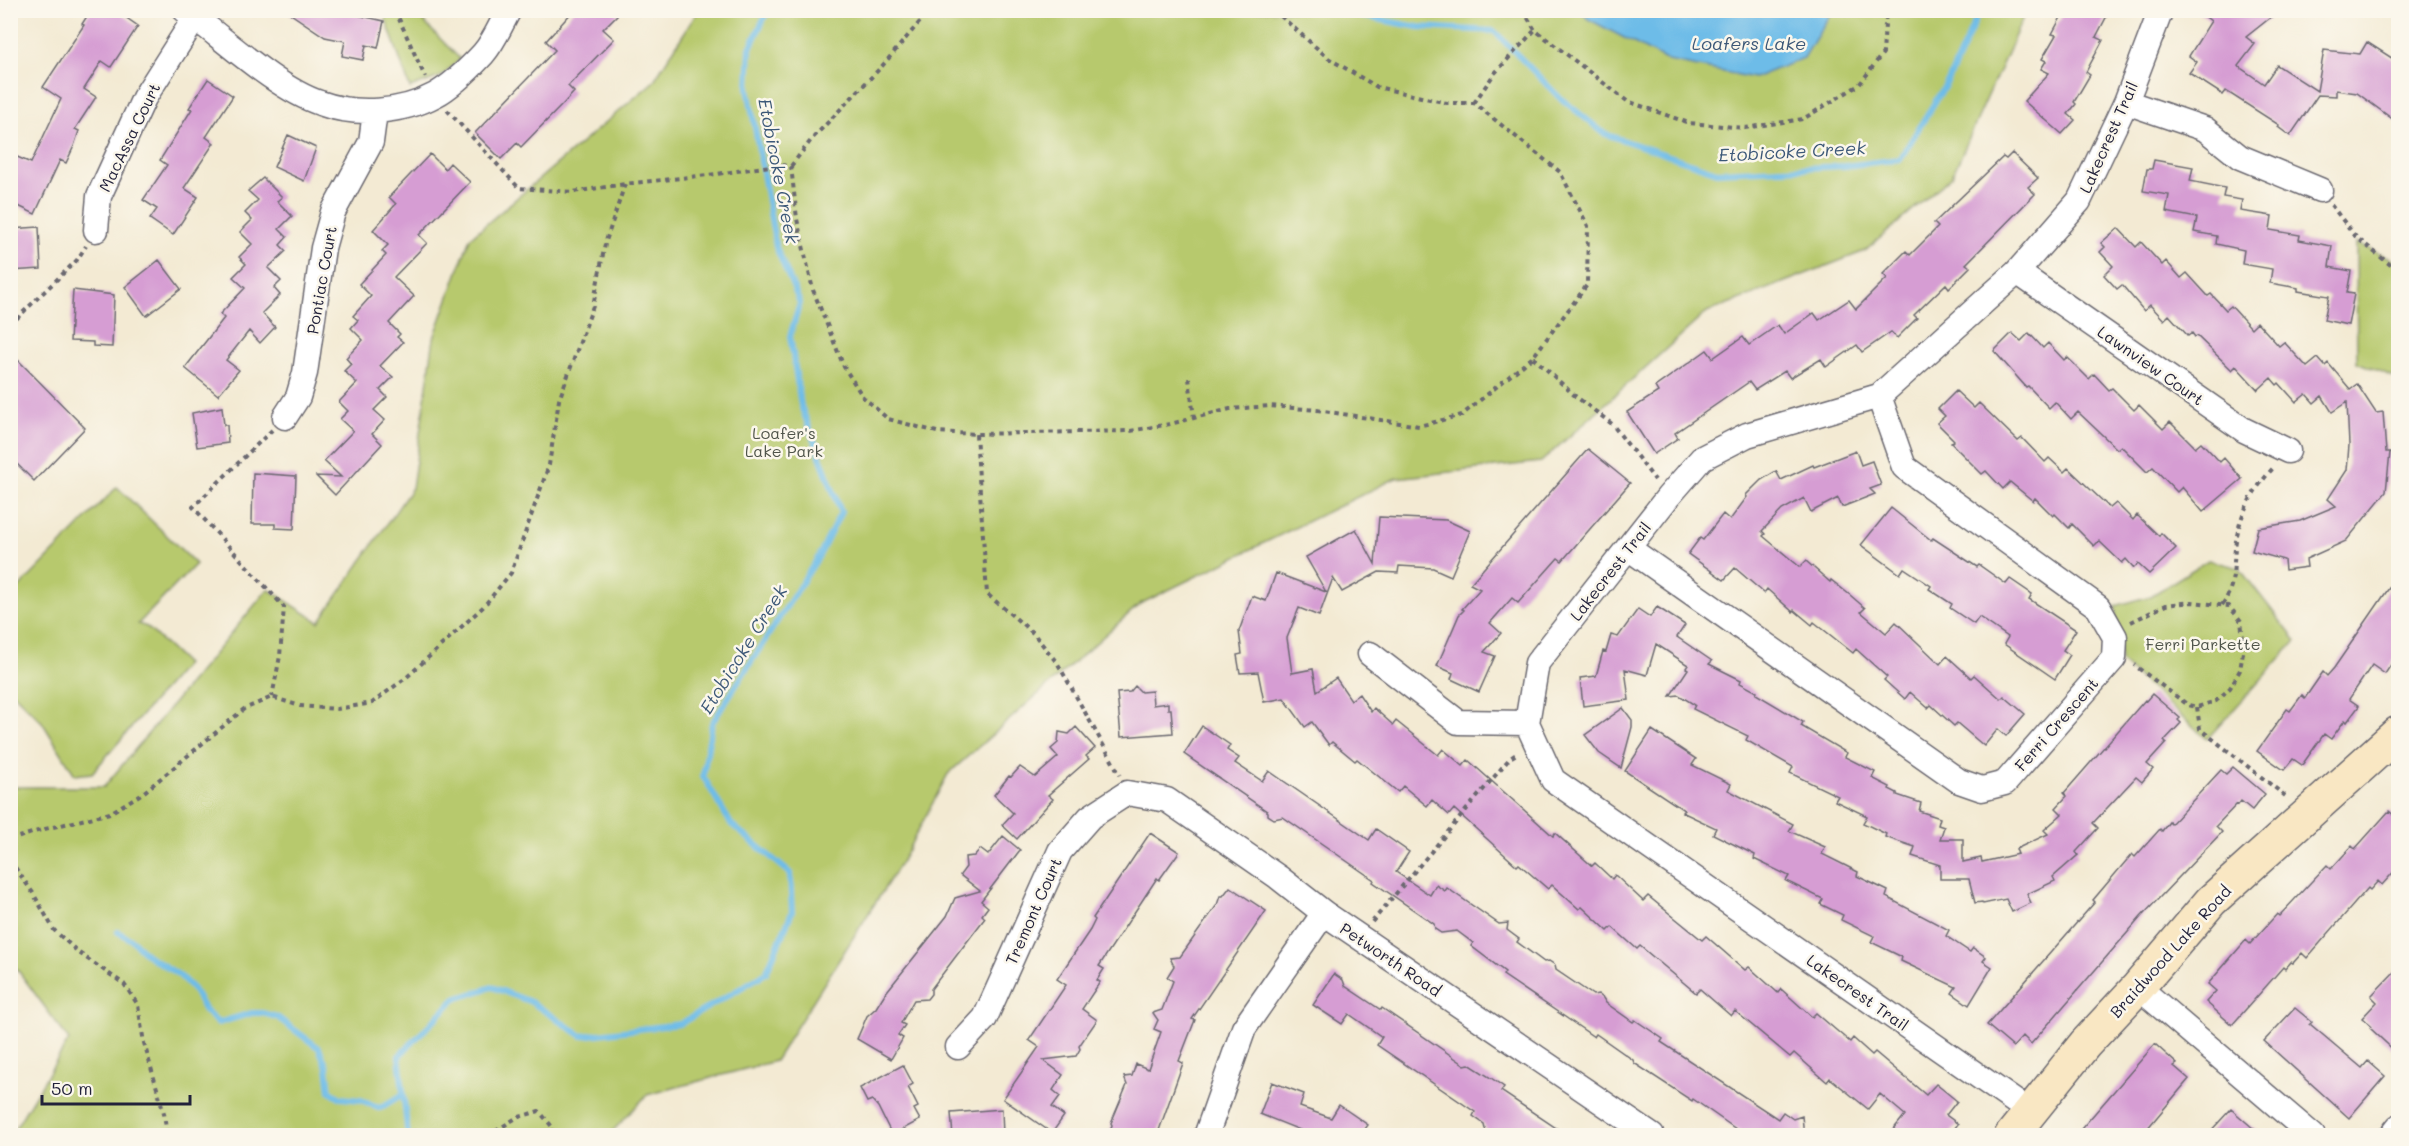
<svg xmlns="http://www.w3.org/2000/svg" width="2409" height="1146" viewBox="0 0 2409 1146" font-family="Mali,sans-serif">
<rect width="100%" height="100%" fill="#fbf7ec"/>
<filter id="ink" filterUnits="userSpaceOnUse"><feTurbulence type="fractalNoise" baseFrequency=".0167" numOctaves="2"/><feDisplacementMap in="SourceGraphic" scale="12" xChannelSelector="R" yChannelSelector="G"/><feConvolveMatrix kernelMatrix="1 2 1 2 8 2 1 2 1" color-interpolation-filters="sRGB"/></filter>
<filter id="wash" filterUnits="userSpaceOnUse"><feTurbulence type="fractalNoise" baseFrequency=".008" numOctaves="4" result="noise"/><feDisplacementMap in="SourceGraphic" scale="24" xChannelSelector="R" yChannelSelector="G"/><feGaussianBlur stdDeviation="1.35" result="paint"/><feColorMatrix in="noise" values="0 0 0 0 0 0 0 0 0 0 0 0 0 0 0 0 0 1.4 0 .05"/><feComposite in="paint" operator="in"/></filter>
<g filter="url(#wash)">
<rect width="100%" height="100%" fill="#f3ead3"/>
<path fill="#b7c96d" stroke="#6c7654" stroke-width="1.5" d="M383,11H413L460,59L442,76L410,88Z
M698,11H2026L1952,176L1865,251L1707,312L1541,462L1396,478L1140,604L948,774L903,859L775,1061L647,1095L609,1135H11L69,1040L11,961L10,787H104L268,589L319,622L412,488L434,338L470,238L653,82Z
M2356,243L2398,261V379L2357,362Z
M117,487L196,564L138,624L147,627L186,664L92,773L75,775L42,722L11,691V596Z
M2208,560L2239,568L2296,641L2207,739L2121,662L2115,606L2151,596Z"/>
<path fill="#6dbce8" stroke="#486f92" stroke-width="1.5" d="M1581,11H1832L1804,58L1754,78L1668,61L1588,19Z"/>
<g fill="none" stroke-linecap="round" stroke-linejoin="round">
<path stroke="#6dbce8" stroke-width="6" d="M1349,10L1351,14L1418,27L1494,31L1559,97L1605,134L1717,172L1845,166L1900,159L1949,79L1980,10
M118,932L132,940L147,955L179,975L193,989L205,1011L218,1023L252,1013H262L277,1017L319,1048L327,1067L330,1091L341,1098L361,1100L380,1108L403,1094
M408,1136L399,1056L455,999L492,987L531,1002L582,1036L680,1024L766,973L792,912L790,873L731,824L703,776L712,723L819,556L841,512L801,406L790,336L800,303L776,247L748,88L750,48L768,10"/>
</g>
<g id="blocks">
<path fill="#d69dd3" d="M91,10H115L138,26L111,67L102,61L84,89L96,97L75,129L79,131L74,146L66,163L60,160L35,214L10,202V164L15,156L31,163L61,99L43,87L84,25L82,24Z
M285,10H335L384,21L378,48L366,45L363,60L342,56L345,41L325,37Z
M574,10H622L603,29L614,39L568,86L574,92L564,103L521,147L517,143L501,159L475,133L555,50L546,41Z
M2065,10H2110L2096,37L2103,40L2086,72L2090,75L2074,102L2076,104L2068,114L2075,120L2062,134L2024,101L2049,73L2041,69L2046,61L2042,59L2056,35L2052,34Z
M2196,10H2280L2246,37L2255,44L2238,66L2264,84L2277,65L2317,91L2324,50L2360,54L2367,42L2398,62V123L2357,93L2336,90V96L2318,95L2290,136L2278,127L2279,125L2226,91L2223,95L2189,73L2197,62L2189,56L2211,21Z
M208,79L233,96L206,137L214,143L184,188L198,197L173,235L150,219L157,209L143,200L167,165L160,160L192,109L189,108Z
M288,135L316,148L304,181L274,167Z
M2012,153L2038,178L2028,187L2035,194L1966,264L1970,267L1949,288L1946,284L1914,315L1917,318L1897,338L1891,332L1862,352L1857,345L1826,367L1821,359L1790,378L1785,371L1755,390L1749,382L1675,433L1678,438L1654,454L1627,412L1658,392L1655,387L1707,350L1713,358L1743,337L1749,345L1778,325L1784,334L1814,313L1819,320L1849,300L1856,309L1887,278L1883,274L1906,251L1910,255L1938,227L1934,223L2003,157L2006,159Z
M430,154L445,169L450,163L470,182L419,235L427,243L394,277L414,296L389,323L400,334L397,337L403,342L380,366L393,377L380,390L387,397L374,410L385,420L372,434L382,444L335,495L316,476L341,477L324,461L353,431L340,419L348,411L339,402L357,383L344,371L351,364L346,358L363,340L351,328L358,320L353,316L371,296L359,284L386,255L382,251L388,245L373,230L396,204L389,197Z
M2154,160L2193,167L2190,181L2225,188L2223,197L2242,200L2240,211L2272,216L2270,230L2300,235L2299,240L2332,246L2329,267L2351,271L2347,293L2354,294L2348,325L2324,320L2329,296L2298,291V288L2270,283L2272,269L2242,264L2244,250L2216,244L2217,236L2194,232L2197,218L2166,212L2169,195L2143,191L2147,169H2152Z
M263,178L282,197L277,201L292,216L279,229L287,237L280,245L286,251L268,268L281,281L274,288L280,295L262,313L275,327L260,343L249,331L226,360L239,370L218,395L185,368L224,318L220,314L245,288L233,277L246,264L239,257L252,244L240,232L252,220L245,213L258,200L248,191Z
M39,227L41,269L10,271V229Z
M2118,228L2136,247L2141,242L2162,265L2166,261L2181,278L2187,273L2208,296L2211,294L2226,310L2231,306L2251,328L2257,322L2279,346L2284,342L2307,367L2318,358L2325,366L2328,363L2350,389L2357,384L2376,413L2383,412L2386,452H2390L2386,492L2346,541L2306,559L2307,567L2285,570L2284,560L2252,551L2258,528L2300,521L2336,506L2328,499L2347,470L2349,445L2347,402L2332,412L2322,396L2314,403L2306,394L2296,402L2279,383L2277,385L2271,378L2258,390L2236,366L2232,370L2197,336L2195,337L2192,333L2188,336L2169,315L2164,320L2150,305L2144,311L2122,285L2117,289L2104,275L2113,266L2100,252L2105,247L2101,243Z
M159,260L181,289L146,316L125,287Z
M73,290L114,295L112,347L93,346V342L70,341Z
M2012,333L2021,341L2029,333L2043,348L2048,343L2064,360L2067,357L2089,379L2094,374L2109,390L2112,388L2134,410L2139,405L2163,429L2170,422L2195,447L2201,442L2220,462L2224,458L2242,479L2203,512L2182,487L2177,492L2153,467L2147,472L2121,446L2117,449L2078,412L2071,419L2055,402L2049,408L2028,386L2026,387L1994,351Z
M18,360L85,428L34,481L10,457V368Z
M1956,391L1974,408L1979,403L2018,441L2022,438L2045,462L2049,458L2064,472L2068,468L2110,508L2116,503L2133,520L2137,515L2159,536L2161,533L2176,548L2149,574L2138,564L2134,568L2126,559L2122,563L2099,541L2094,546L2072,524L2069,528L2055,514L2053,516L2035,498L2033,501L2010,482L2003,489L1986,471L1982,474L1951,443L1954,440L1937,423L1945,416L1938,409Z
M222,407L224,425H227L228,443L197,447L192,413Z
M1588,449L1630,483L1562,561L1558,558L1518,603L1512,598L1490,623L1501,633L1484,652L1495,656L1479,692L1451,679L1453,673L1437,666L1459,615L1464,610L1462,609L1480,589L1470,584Z
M1856,451L1861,465L1872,461L1881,485L1870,489L1875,494L1842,507L1838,498L1811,512L1804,498L1782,510L1762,531L1765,534L1763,536L1800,567L1806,561L1830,582L1831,580L1850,595L1865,608L1861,612L1886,633L1896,622L1940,664L1947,656L1971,678L1974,675L2001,699L2004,696L2025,714L2006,736L1998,729L1984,746L1957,723L1954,726L1931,705L1928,708L1910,692L1905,699L1884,680L1887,677L1856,649L1853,653L1814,622L1812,625L1794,610L1793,612L1767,589L1764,593L1735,568L1724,580L1688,554L1700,538L1703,540L1723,514L1730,520L1747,497L1746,495L1761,480L1776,471L1781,480L1813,465L1814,467Z
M253,473L296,476L294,529L275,528V524H252Z
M1891,508L1931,540L1933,538L1977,567L1979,565L2006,584L2010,579L2032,594L2029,599L2076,630L2063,650L2070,655L2055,679L2004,644L2008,637L1979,617L1974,624L1950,608L1952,604L1929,589L1931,586L1904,568L1900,574L1861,545Z
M1379,517L1446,520L1470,531L1451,576L1433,568L1399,566L1398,573L1379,572L1342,592L1333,578L1319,616L1299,608L1287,638L1292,673L1313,669L1317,691L1336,678L1351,700L1359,694L1371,712L1374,708L1393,725L1396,721L1438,755L1443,749L1463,766L1468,760L1553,836L1555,833L1592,866L1595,863L1612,879L1615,875L1643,901L1648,896L1702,940L1706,936L1745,970L1749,967L1778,993L1781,989L1812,1017L1816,1013L1850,1042L1853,1038L1872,1055L1875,1052L1926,1095L1936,1084L1957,1101L1946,1115L1958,1124L1949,1136H1888L1905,1115L1880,1094L1868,1109L1830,1078L1827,1082L1794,1053L1790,1057L1735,1011L1731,1016L1700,989L1696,993L1640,946L1637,949L1612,927L1608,931L1582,907L1579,909L1552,885L1548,889L1519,864L1517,866L1454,809L1449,815L1432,800L1427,806L1403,786L1398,792L1357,759L1355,761L1332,742L1329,745L1312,722L1305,727L1284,698L1264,702L1258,672L1240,673L1237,655L1242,654L1239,631L1252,596L1266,601L1276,573L1326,592L1306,557L1356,529L1375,564Z
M2398,575V654L2385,674L2372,665L2349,699L2359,706L2347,722L2345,720L2331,739L2324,734L2302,765L2293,759L2284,770L2257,751L2287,709L2290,711L2302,695L2305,698L2323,672L2327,676L2334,668Z
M1657,607L1685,625L1677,637L1712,661L1709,664L1741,680L1740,683L1757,692L1756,694L1803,722L1801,726L1847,753L1845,757L1875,772L1872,778L1890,787L1889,789L1897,793V795L1921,803L1919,811L1940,818L1938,825L1944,827L1940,839H1963V862L1981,858L1982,862L2018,854L2016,849L2048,834L2044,830L2062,814L2056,808L2067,796L2064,793L2145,700L2146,701L2152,694L2180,718L2178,720L2181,723L2164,741L2166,743L2147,764L2153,769L2142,782L2136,777L2093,823L2098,828L2076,852L2078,855L2053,877L2055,881L2027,894L2031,903L2012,912L2006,899L1983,904L1982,902L1975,903L1969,879H1940V865L1912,856L1915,847L1885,837L1886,834L1863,823L1867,816L1835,801L1838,796L1790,773L1793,767L1746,740L1748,736L1693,709L1695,705L1679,695L1670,696L1688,669L1686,668L1688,665L1656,644L1647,675L1625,669L1629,700L1583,706L1580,678L1596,676L1603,651L1606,652L1611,635L1618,637L1638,609L1650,617Z
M1135,686L1141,692L1152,691L1153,705L1168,703V709H1171L1173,733L1121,737L1117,693L1130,692Z
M1623,708L1632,720V727L1621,768L1599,753L1585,735Z
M1202,726L1230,745L1227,750L1239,758L1235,763L1262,781L1269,771L1369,840L1376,829L1409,852L1396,872L1430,895L1436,885L1445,891L1447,888L1499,924L1508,923L1507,930L1519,939L1517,942L1544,962L1549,961L1555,965L1556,970L1584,989L1593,995L1598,994L1603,998L1606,1003L1633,1022L1635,1020L1644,1026L1663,1039L1661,1042L1778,1119L1783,1112L1793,1119L1802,1116L1804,1136H1746L1693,1099L1692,1101L1634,1063L1633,1060L1596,1034L1594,1037L1565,1017L1503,975L1505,972L1471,946L1473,943L1457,931L1441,933L1435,929L1434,924L1373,882L1374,880L1338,855L1283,817L1274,819L1268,815V812L1184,754Z
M1076,727L1095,748L1086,756L1089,759L1048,795L1053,799L1017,839L1002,825L1013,813L994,795L1009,776L1011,777L1020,767L1035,777L1058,757L1051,749L1058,743L1059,732L1069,734Z
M1652,730L1696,759L1692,765L1731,784L1728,790L1793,824L1789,831L1825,847L1822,854L1858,872L1857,876L1888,891L1886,897L1949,930L1946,936L1970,952L1973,948L1986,957L1983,961L1992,967L1969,1005L1952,993L1956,987L1901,961L1902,957L1871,942L1874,936L1841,920L1843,915L1820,904L1823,899L1786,881L1789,876L1754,859L1755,855L1713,834L1716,828L1682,812L1684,810L1625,771Z
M2233,767L2265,794L2252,810L2241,801L2238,805L2237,804L2216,826L2222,832L2141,917L2031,1044L2023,1036L2013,1047L1987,1025L2095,902L2093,900L2132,854L2135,857L2160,829L2162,831L2169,822L2171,824L2221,770L2226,774Z
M2389,811L2398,819V867L2382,885L2378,881L2370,890L2368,888L2307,958L2302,953L2293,963L2291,962L2285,969L2283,967L2232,1025L2206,1002L2216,991L2208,984L2246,940L2250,944L2277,914L2279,916L2327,865L2331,869L2352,846L2355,849Z
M1150,833L1179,852L1159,880L1157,878L1099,966L1104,969L1097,980L1100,982L1082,1009L1097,1020L1079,1046L1080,1049L1076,1056L1043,1060L1063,1075L1053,1090L1060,1096L1052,1107L1064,1116L1052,1133L1003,1099L1039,1047L1029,1040L1066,985L1057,979L1090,930L1095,920L1093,918Z
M1003,836L1020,850L981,901L988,907L982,915L985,918L931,989V994L927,999L914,1000L901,1023L905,1025L898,1035L903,1038L891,1059L857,1039L867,1016L876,1008L884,995L947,916L955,898L980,891L960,875L966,867L965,857L974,856L980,849L988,855Z
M1230,887L1266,911L1192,1019L1195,1020L1179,1061L1183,1063L1157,1136H1108L1112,1125L1111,1123L1127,1085L1124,1077L1132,1076L1136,1064L1148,1069L1161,1032L1154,1029L1158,1020L1153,1013L1162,1010L1173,981L1167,977L1174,966L1170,958L1180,957L1217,905L1220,896H1223Z
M2398,968V1054L2370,1028L2371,1026L2362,1018L2377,1002L2371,996Z
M1334,974L1343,980L1345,986L1381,1010L1382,1008L1465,1065L1469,1064L1491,1078L1504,1087L1501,1091L1568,1136H1526L1516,1129L1512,1136H1487L1484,1124L1473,1116L1475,1112L1377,1045L1382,1037L1349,1014L1342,1024L1313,1005Z
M2295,1008L2312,1022L2310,1024L2362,1068L2368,1061L2385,1076L2349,1118L2264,1041Z
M2155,1044L2177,1064L2174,1066L2189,1079L2141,1136H2075Z
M903,1065L913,1084L908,1087L918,1107L914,1109L920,1120L892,1135L878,1107L872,1100L867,1102L860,1088Z
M1272,1082L1304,1094L1300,1107L1331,1118L1339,1105L1368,1125L1360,1136H1315L1260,1114Z
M1002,1109L1003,1136H953L951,1113Z
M2231,1109L2262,1136H2206Z"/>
</g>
</g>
<g filter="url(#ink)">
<use href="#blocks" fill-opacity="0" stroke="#6b6870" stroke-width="1.5"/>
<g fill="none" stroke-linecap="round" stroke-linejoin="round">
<defs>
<path id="street" d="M185,10C223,38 277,89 320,103C355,116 402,113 435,95C452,86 470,68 483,54C494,42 501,24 509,10
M2126,102L2205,129L2240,157L2320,190
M96,230L99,196L144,98L195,18
M2017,272L2244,430L2288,451
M285,417L298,397L305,373L323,248L333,212L371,142L375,112
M1628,548L1959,781L1982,789L2005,783L2114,658L2115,637L2098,607L1904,467L1879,396
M1370,654L1458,722L1527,723
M2138,987L2313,1136
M958,1047L985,1018L1060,851L1090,817L1127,793L1167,800L1278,877L1324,913L1652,1136
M2030,1112L1553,780L1527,723L1537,663L1668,497L1702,458L1747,435L1879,396L2017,272L2079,201L2126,102L2161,10
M1206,1136L1244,1028L1324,913
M2391,1136L2398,1127"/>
<path id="secondary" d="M2011,1136L2085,1044L2138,987L2211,901L2398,733"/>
</defs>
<use href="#street" stroke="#6b6870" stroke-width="27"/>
<use href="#secondary" stroke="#6b6870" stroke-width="36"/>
<path stroke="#6b6870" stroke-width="4" stroke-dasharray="4.5 4.5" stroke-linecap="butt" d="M395,10L425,77
M1274,10L1328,58L1377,87L1447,103H1474
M1523,10L1535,30L1627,101L1689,123L1745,128L1803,119L1859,85L1883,53L1886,10
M1474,103L1494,74L1535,30
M447,110L519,188L573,192L625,184
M791,166L797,219L813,290L844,367L863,397L888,419L937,432L976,434L1130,431L1170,424L1230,409L1270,406L1317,410L1419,426L1462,415L1533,357L1587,285L1588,226L1560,172L1474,103
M791,166L812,139L883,65L930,10
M2331,205L2356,237L2398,271
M10,325L77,260L86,246
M1533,357L1574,395L1612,424L1655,480
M1189,378L1194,418
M272,430L193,507L284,607L280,656L272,697
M976,434L987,594L1033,633L1058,664L1120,775
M2222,605C2237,584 2232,565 2236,541C2241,510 2254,489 2274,467
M2131,622L2166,605L2192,602L2229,606L2241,621L2244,646L2240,670L2230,688L2216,701L2197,707L2188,705L2134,665
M2197,707L2200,729L2288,798
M10,840L41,830L110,813L143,793L244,709L272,697L300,706L337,709L372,703L407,677L483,607L511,573L549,465L559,400L593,306L605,244L625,184L717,174L777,165L791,166
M10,860L33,893L54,930L79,953L124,984L138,1005L144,1043L164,1113L167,1136
M1372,922L1510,758L1518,753
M488,1136L516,1118L539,1111L554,1129L550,1136"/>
<use href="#street" stroke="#fff" stroke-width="24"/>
<use href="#secondary" stroke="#f9e7c3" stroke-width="33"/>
</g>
</g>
<g text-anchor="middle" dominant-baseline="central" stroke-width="5" stroke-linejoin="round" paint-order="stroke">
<g font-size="16" fill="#22223b" stroke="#fbf7ec">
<text transform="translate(129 137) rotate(-64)">MacAssa Court</text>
<text transform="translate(2108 137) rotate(-66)">Lakecrest Trail</text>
<text transform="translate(321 280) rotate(-80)">Pontiac Court</text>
<text transform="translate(2151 365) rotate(35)">Lawnview Court</text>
<text transform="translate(1610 571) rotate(-52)">Lakecrest Trail</text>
<text transform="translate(2056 724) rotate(-49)">Ferri Crescent</text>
<text transform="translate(1033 911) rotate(-66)">Tremont Court</text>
<text transform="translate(2170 951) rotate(-48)">Braidwood Lake Road</text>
<text transform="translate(1391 959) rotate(34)">Petworth Road</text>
<text transform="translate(1858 992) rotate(35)">Lakecrest Trail</text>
</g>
<g font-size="16" fill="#4f544a" stroke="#fbf7ec">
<text x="784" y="432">Loafer's<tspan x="784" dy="18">Lake Park</tspan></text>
<text x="2203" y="643">Ferri Parkette</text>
</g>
<g font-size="18" font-style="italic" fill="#3c5878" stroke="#fbf7ec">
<text x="1749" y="43">Loafers Lake</text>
<text transform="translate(1792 151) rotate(-3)">Etobicoke Creek</text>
<text transform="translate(779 171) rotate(79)">Etobicoke Creek</text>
<text transform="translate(743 649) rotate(-58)">Etobicoke Creek</text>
</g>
</g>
<rect width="2409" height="1146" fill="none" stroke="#fbf7ec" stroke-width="36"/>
<path d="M42 1095v9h148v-9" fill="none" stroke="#22223b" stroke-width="3"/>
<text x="51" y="1095" font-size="18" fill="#22223b" stroke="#fbf7ec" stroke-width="4.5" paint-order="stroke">50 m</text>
</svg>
